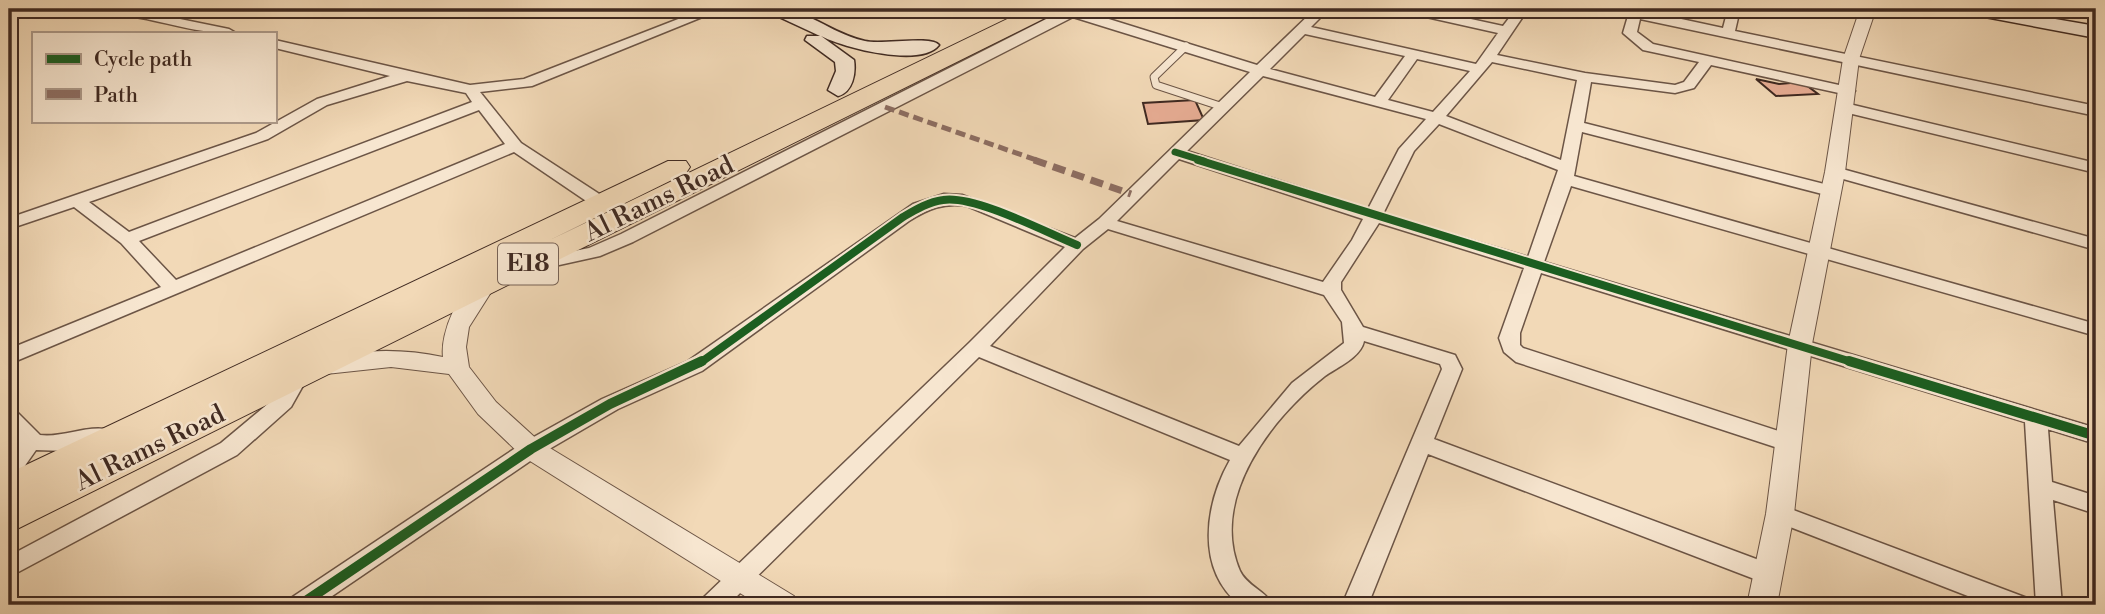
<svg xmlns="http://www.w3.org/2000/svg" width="2105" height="614" viewBox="0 0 2105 614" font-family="'Libre Bodoni',serif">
<rect width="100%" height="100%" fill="#f2d9b7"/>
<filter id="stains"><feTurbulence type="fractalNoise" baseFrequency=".00286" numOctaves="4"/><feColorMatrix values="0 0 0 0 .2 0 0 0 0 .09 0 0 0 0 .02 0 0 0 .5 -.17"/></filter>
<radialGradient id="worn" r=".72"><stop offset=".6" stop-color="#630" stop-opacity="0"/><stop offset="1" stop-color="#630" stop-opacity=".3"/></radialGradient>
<path fill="#e6ac93" stroke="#3f2921" stroke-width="2" d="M1756,79L1779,84L1802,82L1818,94L1776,96Z
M1195,100L1204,120L1148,124L1143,103Z"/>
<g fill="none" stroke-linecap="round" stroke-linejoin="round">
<defs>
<path id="service" d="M1186,46L1154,77L1156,85L1223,107"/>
<path id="minor" d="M73,9H131L229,29L236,33C197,35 160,19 122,15C107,13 84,18 73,9Z
M704,9H722L532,86L480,92L521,143L607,199L610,203L607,207H595L514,152L9,364V349L161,287L121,243L74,207L9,229V218L256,133L317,99L390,76L275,48V40L470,85L524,79ZM407,81L466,93L472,102L129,232L89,202L268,139L327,105ZM479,110L505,144L176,280L139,241Z
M1066,9H1084L1083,11L1257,65L1315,9H1329L1311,27L1476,64L1498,33L1404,12L1403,9H1425L1503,26L1516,9H1528L1497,55L1585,73L1675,85L1684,82L1699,62L1643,50L1623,33L1628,16L1608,9H1635L1723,28L1728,9H1740L1735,31L2096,106V116L1640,19L1637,32L1653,44L1848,87L1855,91L1848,95L1711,65L1694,88L1675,93L1591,82L1584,123L1836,187L1838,191L1830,196L1582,132L1574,176L2096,324V336L1571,186L1544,262L2096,428V444L2048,429L2052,482L2096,496V514L2053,500L2062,605H2036L2025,422L1541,273L1520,333V345L1523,348L1794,436L1797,442L1794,448H1778L1516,362L1504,352L1499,338L1524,268L1379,223L1341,282V290L1363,327L1455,355L1462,369L1434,439L1775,566L1778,573L1775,580L1766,583L1757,580L1428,454L1368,605H1342L1442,369L1440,364L1364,341C1361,357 1338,367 1325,376C1271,418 1209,499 1240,571C1247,586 1266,591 1273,605H1240C1195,569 1205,504 1230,460L979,357L728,605H699L703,598L969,343L1065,247L967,206C944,202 928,209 909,221L702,371L618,409L539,455L319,605H287L291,598L523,443L602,399L688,361L913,204L944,194L962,195L1075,238L1099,219L1250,72L1073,17L633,242L600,256L532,271L523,265L525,261L589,248L621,234ZM1305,34L1405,56L1375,97L1270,69ZM1417,59L1470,71L1433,112L1388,100ZM1492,62L1577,80L1561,160L1446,116ZM1263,76L1426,119L1399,149L1368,209L1187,151ZM1439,124L1558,170L1528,257L1383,214L1414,151ZM1179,159L1363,219L1352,240L1323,282L1117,221ZM1108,229L1324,295L1342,322L1344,343L1292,383L1239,446L990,346L1083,249Z
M1845,103L2096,163V173L1840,111V105Z
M1835,167L2096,239V250L1829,175L1827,172L1829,169Z
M299,368L309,375L291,407L237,455L9,577V556L221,443L276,397L292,370Z
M9,409L17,412L40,435C63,438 89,424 110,430L113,436L110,442L65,451L36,450L17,477L9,479V456L17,441L9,431Z
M1780,505L2027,598L2031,605H1991L1772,520L1768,514L1772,508Z"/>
<path id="tertiary" d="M1860,9H1876L1859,59L1845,172L1812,344L1794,514L1777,605H1747L1766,514L1788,344L1825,172L1843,59Z
M484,279L495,286L469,327L466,347L469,367L496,402L540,442L794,596L798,605H759L522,456L478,414L449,374L391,367L326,374L317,372L314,366L317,360C358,349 402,348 443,357C440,333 459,286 484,279Z"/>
<path id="secondary" d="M762,9C812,7 823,31 865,41C882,45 931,35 939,45C921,68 844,48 821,36L854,60C856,73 853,92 838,96L828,90L836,71L835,62L805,40L807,36H820Z
M1960,9H1998L2096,26V38L1969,14Z"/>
<path id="trunk" d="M1028,9H1056L1053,14L9,533V473L668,161H686L690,167L686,173L550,240Z"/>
</defs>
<use href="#service" stroke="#6c5546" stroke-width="9"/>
<use href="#minor" stroke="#6c5546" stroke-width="3"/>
<use href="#tertiary" stroke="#6c5546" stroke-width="2"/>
<use href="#secondary" stroke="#3f2921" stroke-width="3"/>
<use href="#trunk" stroke="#3f2921" stroke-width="2"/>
<use href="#service" stroke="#f7e6d0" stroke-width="7"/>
<use href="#minor" fill="#f7e6d0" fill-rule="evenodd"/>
<use href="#tertiary" fill="#f7e6d0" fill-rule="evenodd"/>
<use href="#secondary" fill="#f7e6d0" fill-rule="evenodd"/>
<use href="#trunk" fill="#f2d9b7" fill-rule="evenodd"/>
<path stroke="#8d6e63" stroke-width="5" stroke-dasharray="10 5" stroke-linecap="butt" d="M885,107L1039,161"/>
<path stroke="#8d6e63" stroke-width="7" stroke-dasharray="13 7" stroke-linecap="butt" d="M1034,160L1131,194"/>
<defs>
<path id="cycleway-far2" d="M1175,152L1204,161"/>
<path id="cycleway-far1" d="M1198,160L1855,363
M700,363L903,217C915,210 928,202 943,200C975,195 1045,232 1077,245"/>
<path id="cycleway" d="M1849,361L2096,436
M300,605L531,449L610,404L702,361"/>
</defs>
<use href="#cycleway-far2" stroke="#f7e6d0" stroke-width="10"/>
<use href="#cycleway-far1" stroke="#f7e6d0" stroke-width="12"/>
<use href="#cycleway" stroke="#f7e6d0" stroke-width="15"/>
<use href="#cycleway-far2" stroke="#1b5e20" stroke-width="7"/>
<use href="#cycleway-far1" stroke="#1b5e20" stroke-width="8"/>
<use href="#cycleway" stroke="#1b5e20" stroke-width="10"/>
</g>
<g text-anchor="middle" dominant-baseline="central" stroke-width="5" stroke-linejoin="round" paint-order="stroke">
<rect fill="#f7e6d0" stroke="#766256" stroke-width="2" x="498" y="243.5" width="60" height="41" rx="5"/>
<g font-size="24" font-weight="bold" fill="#3f2921">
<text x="528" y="264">E18</text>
</g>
<g font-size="26" fill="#3f2921" stroke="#f7e6d0">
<text transform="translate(659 199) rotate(-26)">Al Rams Road</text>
<text transform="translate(150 448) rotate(-26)">Al Rams Road</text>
</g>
</g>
<rect width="2105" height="614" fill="none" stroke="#f2d9b7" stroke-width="35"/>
<rect x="10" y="10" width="2084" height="593" fill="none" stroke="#3f2921" stroke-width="3.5"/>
<rect x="18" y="18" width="2070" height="579" fill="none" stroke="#3f2921" stroke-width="2"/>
<rect x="32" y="32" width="245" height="91" fill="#f7e6d0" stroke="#ad9a8a" stroke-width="2"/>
<rect x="46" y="54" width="35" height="10" fill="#1b5e20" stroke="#ad9a8a" stroke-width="2"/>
<text x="94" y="66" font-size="21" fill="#3f2921">Cycle path</text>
<rect x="46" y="89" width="35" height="10" fill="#8d6e63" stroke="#ad9a8a" stroke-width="2"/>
<text x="94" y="102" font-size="21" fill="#3f2921">Path</text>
<rect width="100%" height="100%" filter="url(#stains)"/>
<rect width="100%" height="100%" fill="url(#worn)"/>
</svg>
